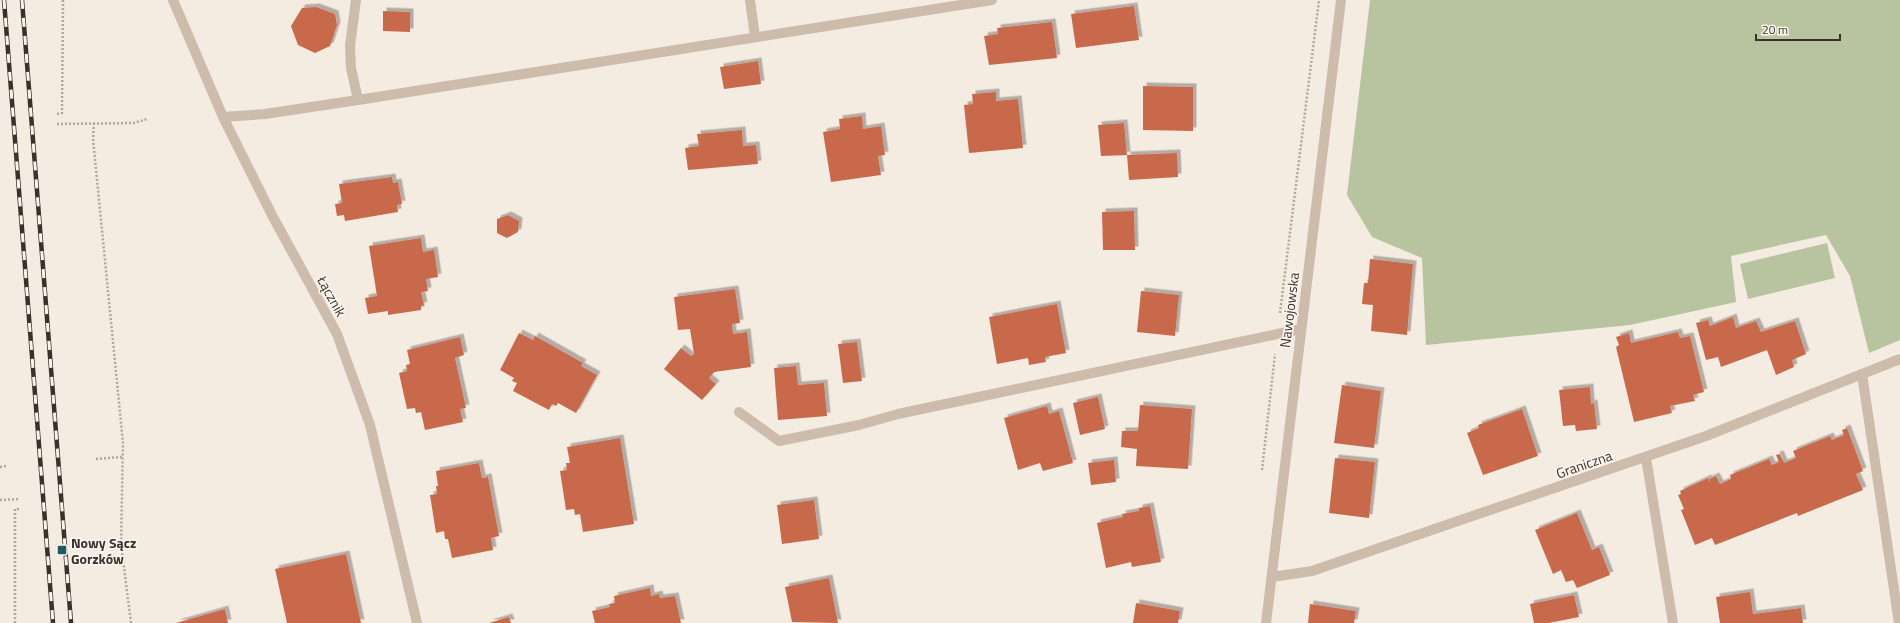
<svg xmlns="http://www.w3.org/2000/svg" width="1900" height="623" viewBox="0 0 1900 623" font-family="'Titillium Web',sans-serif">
<defs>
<filter id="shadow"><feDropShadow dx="3.5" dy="-3.5" stdDeviation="0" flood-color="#0004"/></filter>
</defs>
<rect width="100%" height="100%" fill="#f4ebe1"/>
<path fill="#b8c4a0" d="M1370,0H1900V340L1869,353L1850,276L1826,235L1731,256L1736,302L1630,325L1426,345L1422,258L1372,237L1347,195Z
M1827,243L1835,278L1748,299L1740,264Z"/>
<path fill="#c8694b" filter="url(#shadow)" d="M1134,6L1139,40L1076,48L1071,14Z
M316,7L335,14L337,25L330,46L315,53L298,45L291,26L302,8Z
M383,11L410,12V32L383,31Z
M1052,22L1057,58L989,65L984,36L998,34L997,28Z
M758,61L761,84L724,89L720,67Z
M1143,86L1193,87V131L1143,130Z
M996,92V101L1018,99L1023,148L969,153L964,105L973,104L972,94Z
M862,116L863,129L881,126L885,155L878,156L881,175L831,182L823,132L840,129L839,119Z
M1124,123L1127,155L1101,156L1098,125Z
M742,130L743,146L756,145L758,164L688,170L685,148L699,146L697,134Z
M1177,153L1178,177L1129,180L1127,155Z
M392,177L393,183L398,182L402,204L397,205L398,212L345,221L344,215L337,216L335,204L342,203L339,184Z
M1134,211L1135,250H1103L1102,212Z
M508,215L519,221L518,232L507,238L497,233V219Z
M421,238L423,252L434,250L438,277L426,279L428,291L421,292L424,305L421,306V310L388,315V311L368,314L365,298L377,296L369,246Z
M1370,259L1413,264L1407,335L1371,331L1373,305L1362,304L1364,283H1368Z
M735,289L740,323L732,324L733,334L747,332L751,367L714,372L709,378L716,384L702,400L664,369L681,348L691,356L694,354L690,329L678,330L674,297Z
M1141,291L1179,295L1175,336L1137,332Z
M1057,304L1066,353L1045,357L1046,362L1029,365L1028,358L997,364L989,317Z
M1733,317L1736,328L1756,321L1761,332L1795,321L1806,354L1792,360L1794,367L1776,375L1767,350L1721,367L1718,357L1706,360L1696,323L1708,320L1710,326Z
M1678,332L1680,338L1690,336L1704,392L1693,395L1695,401L1670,406L1672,413L1634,422L1616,347L1619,345L1616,337L1629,333L1631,343Z
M519,333L533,340L535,336L583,363L581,366L597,375L576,413L558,403L556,406L552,404L549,410L513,391L517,383L512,381L514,378L500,370Z
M460,337L464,355L455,358L466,408L460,409L463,422L425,430L421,412L416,413L415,408L407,409L399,373L407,371L406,365L410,364L407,350Z
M857,342L862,381L843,383L838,344Z
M796,366L798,385L824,383L827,416L778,420L774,368Z
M1342,385L1381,391L1374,448L1334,443Z
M1590,387L1591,404L1594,403L1597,429L1576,431L1575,425L1563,426L1559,390Z
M1098,397L1105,429L1080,435L1073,403Z
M1140,405L1192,409L1188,469L1136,466L1137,449L1121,447L1122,431H1138Z
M1047,406L1049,414L1059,411L1073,463L1043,471L1040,463L1018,470L1004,418Z
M1522,409L1538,456L1483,475L1467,433L1479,428L1478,425Z
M1847,428L1863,471L1856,474L1863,490L1798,516L1797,513L1715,545L1712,538L1695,545L1681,510L1684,509L1678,495L1681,494L1680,491L1708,478L1711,485L1709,479L1716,476L1720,484L1731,479L1730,475L1769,459L1772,465L1779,462L1776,455L1780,454L1784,463L1796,458L1793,451L1830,436L1832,440L1844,435L1842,430Z
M620,438L634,524L583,532L580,514L575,515L574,509L566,510L560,471L567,470L566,463H570L567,447Z
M1335,458L1375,462L1369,518L1329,513Z
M1114,460L1116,482L1091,485L1088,463Z
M479,463L482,478L488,477L499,536L491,538L493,550L452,558L448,539H445L444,531L436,533L430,495L437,494L436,486H438L436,471Z
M814,500L819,539L782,544L777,505Z
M1150,506L1161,562L1132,567L1131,562L1106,568L1097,523L1123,517L1122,514L1139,511V508Z
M1577,513L1592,550L1599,547L1610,575L1577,588L1573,580L1566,582L1561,570L1553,574L1535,530Z
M346,554L361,623H287L275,569Z
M829,578L838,623L792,622L785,587Z
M650,588L651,596L659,594L660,598L675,596L681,623H595L592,611L610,607L609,604L615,603L614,596Z
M1750,592L1753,614L1801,608L1803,623H1720L1716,597Z
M1574,595L1579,617L1549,623H1534L1530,604Z
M1136,603L1180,611L1178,623H1133Z
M1310,604L1356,611L1354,623H1308Z
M225,609L228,623H176Z
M509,617L511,623H489Z"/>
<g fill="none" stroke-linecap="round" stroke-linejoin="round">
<path stroke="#b9a596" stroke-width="2.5" stroke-dasharray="2 2" stroke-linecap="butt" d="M57,114L62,113L63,0
M94,123L93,139L123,443L121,544L131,623
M57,124L134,123L147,119
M1280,313L1319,0
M96,459L122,457
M0,467L6,466
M1262,470L1275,354
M0,500L20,499
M15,623V509H21"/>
<path stroke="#cdbbac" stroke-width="10" d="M356,0L350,46L351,68L358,100
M750,0L755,37
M1862,374L1899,623
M739,412L779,441L859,425L898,414L1301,329
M1646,458L1673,623"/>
<path stroke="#cdbbac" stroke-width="10" d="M173,0L223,117L273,217L337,334L370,425L417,623
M223,117L265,114L358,100L992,0
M1272,577L1312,571L1706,436L1900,359"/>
<path stroke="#cdbbac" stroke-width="10" d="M1266,623L1341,0"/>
<defs>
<path id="rail" d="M4,0L53,623
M22,0L71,623"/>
</defs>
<use href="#rail" stroke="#3b302b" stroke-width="4.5"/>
<use href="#rail" stroke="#fbf5ee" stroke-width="3" stroke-dasharray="9" stroke-linecap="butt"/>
</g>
<rect fill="#1f5a5e" stroke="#fbf5ee" stroke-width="1.5" x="57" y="545" width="10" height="10" rx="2"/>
<g text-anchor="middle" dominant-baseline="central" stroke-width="3.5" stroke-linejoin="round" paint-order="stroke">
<g font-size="14" fill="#3b302b" stroke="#fbf5ee">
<text transform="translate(332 296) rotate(61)">Łącznik</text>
<text transform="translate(1289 310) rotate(-83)">Nawojowska</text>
<text transform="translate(1584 464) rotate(-19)">Graniczna</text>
</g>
<g font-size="14" font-weight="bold" fill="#3b302b" stroke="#fbf5ee" text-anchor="start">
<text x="71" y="542">Nowy Sącz<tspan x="71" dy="16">Gorzków</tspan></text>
</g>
</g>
<path d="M1756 34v6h84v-6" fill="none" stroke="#3b302b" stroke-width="2"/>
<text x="1762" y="34" font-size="12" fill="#3b302b" stroke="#fbf5ee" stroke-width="3" paint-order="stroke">20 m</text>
</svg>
